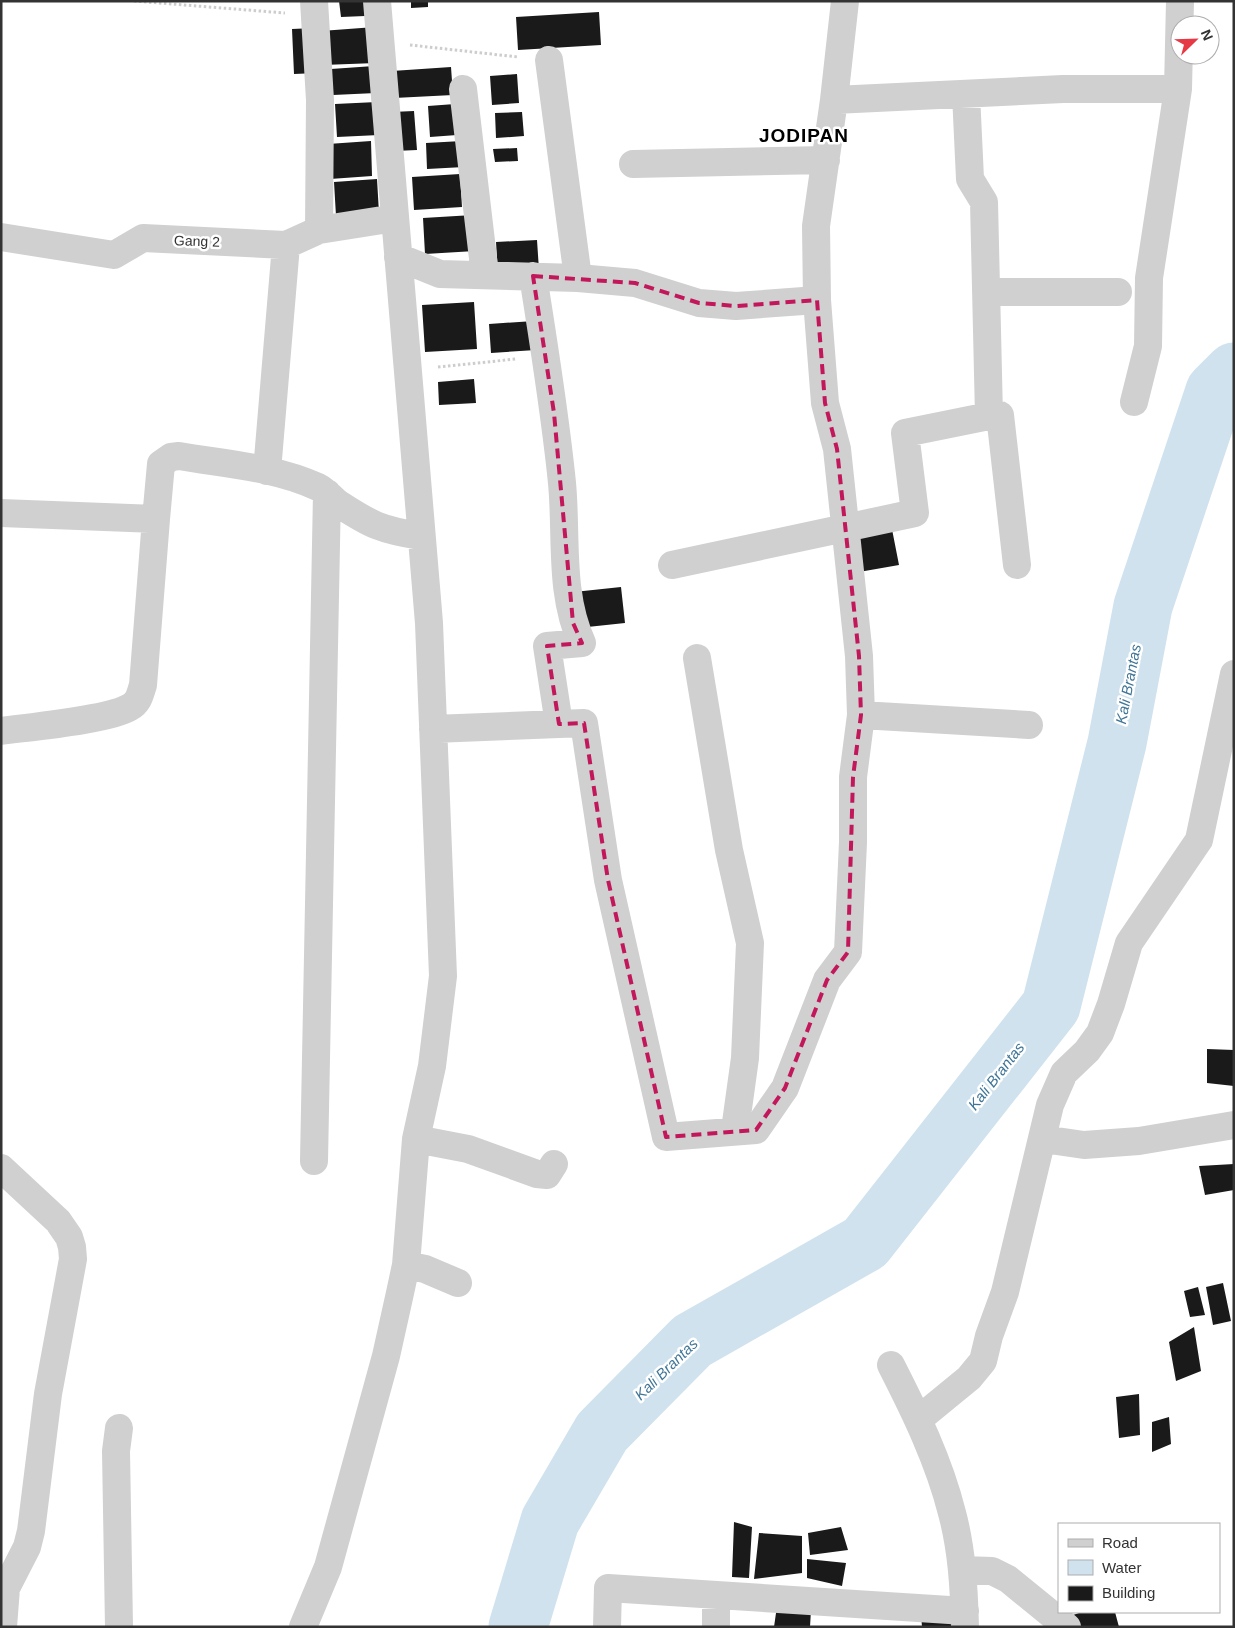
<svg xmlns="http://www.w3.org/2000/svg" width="1235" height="1628" viewBox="0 0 1235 1628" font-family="Helvetica,sans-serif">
<rect width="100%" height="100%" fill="#fff"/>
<path fill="#cfe2ee" d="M527,1539L560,1546L546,1627H489Z"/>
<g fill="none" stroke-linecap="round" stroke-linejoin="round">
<path stroke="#cfe2ee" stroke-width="59" d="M518,1627L550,1521L602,1432L692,1341L865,1243L1051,1006L1117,743L1143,606L1215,391L1234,372"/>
</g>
<path fill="#1a1a1a" d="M339,1H364L365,16L341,17Z
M411,1H428V7L411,8Z
M599,12L601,45L518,50L516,17Z
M375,27L376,63L323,65L321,31Z
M314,28L317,73L294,74L292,29Z
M374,66L376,93L333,95L331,69Z
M451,67L453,95L394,98L392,71Z
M517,74L519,103L492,105L490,76Z
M377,102L379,135L337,137L335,104Z
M455,104L457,135L430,137L428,106Z
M414,111L417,150L395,151L392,112Z
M522,112L524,136L496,138L495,113Z
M371,141L372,176L330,179L328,144Z
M462,141L464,167L427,169L426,143Z
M517,148L518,161L495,162L493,149Z
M460,174L462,207L414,210L412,177Z
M377,179L379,213L336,216L334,182Z
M473,215L475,251L425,254L423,218Z
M537,240L539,270L498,273L496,242Z
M474,302L477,349L425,352L422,305Z
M534,321L536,350L491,353L489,324Z
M474,379L476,403L439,405L438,382Z
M890,519L899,565L859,572L851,527Z
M621,587L625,623L578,628L574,592Z
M1207,1049L1234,1050V1086L1207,1083Z
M1234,1164V1190L1205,1195L1199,1166Z
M1223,1283L1231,1321L1213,1325L1206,1287Z
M1198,1287L1205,1315L1190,1317L1184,1291Z
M1194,1327L1201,1371L1176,1381L1169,1342Z
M1139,1394L1140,1435L1119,1438L1116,1397Z
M1169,1417L1171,1444L1152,1452V1422Z
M734,1522L752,1527L749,1578L732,1577Z
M841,1527L848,1550L810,1555L808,1533Z
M759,1533L802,1536V1573L754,1579Z
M807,1559L846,1563L842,1586L807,1578Z
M777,1606L811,1610L810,1627H774Z
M1082,1612H1115L1119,1627H1073L1070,1616Z
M921,1614L957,1618V1627H922Z"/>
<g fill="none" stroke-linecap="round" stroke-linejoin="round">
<path stroke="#cdcdcd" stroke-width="3" stroke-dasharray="2.5 2.5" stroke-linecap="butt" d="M134,1L285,13
M410,45L518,57
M438,367L516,359"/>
<path stroke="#d0d0d0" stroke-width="28" d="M314,1L320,100L319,230
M549,60L578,278
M463,89L485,275
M966,94L970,179L984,202L989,416L1000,415L1017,565
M834,100L1063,89H1178L1180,1
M633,164L826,160
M1,237L114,255L143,238L286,245L319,230L395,218
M398,257L440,274L578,278L635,283L699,303L736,306L817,300
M533,276C544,345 555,413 562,483C567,535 559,594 582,643L547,646L559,724L584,723L608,880L666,1137L756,1130L785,1088L827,980L848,952L853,842V777L861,715L859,656L837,449L825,403L817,300L816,226L834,100L845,1
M986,292H1118
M1134,402L1148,346L1149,278L1178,89
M267,471L286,245
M1,513L156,519L161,464L171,457L179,456C225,464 275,467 318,487C326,491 332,499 339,504C371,525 382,530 420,536
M672,565L915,513L905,433L989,416
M697,658L729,850L750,943L745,1058L735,1130
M861,715L1029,725
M433,729L559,724
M1,731C30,727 109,720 130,707C139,702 140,694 143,685L156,519
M416,1139L468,1149L537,1174L547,1175L554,1164
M1043,1139L1084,1145L1139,1141L1234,1125
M314,1161L327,493
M1,1168L58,1221L69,1237L72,1247L73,1259L48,1394L31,1531L27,1547L6,1588L3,1627
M406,1265L425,1269L458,1283
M891,1365C915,1412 939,1461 952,1513C962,1550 964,1589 965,1627
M919,1419L969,1378L983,1361L989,1336L1005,1292L1050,1105L1064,1073L1087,1051L1100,1033L1111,1004L1129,943L1199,840L1234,674
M119,1428L116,1451L119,1627
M962,1570L992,1571L1008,1579L1067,1627
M716,1595V1627
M303,1627L328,1567L386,1356L400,1293L406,1265L416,1139L432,1066L443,976L429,623L377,1
M607,1627L608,1588L965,1611"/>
</g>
<path fill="none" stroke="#c2185b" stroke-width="4" stroke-dasharray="10 6" stroke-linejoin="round" d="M533,276L635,283L699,303L736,306L817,300L825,403L837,449L859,656L861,715L853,777L848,952L827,980L785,1088L756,1130L666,1137L608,880L584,723L559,724L547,646L582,643L573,623L554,413Z"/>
<g text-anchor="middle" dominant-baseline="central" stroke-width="5" stroke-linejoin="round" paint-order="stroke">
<g font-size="14" fill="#333" stroke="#fff">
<text transform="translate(197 241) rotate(2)">Gang 2</text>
</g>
<g font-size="15" font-style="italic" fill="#3f7597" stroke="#fff">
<text transform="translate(1128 684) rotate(-79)">Kali Brantas</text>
<text transform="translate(996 1076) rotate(-52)">Kali Brantas</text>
<text transform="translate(666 1369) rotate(-44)">Kali Brantas</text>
</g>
<g font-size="19" font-weight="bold" letter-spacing="1" fill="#000" stroke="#fff">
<text x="804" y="135">JODIPAN</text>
</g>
</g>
<rect width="1235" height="1628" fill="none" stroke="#333333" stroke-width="5"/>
<rect x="1058" y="1523" width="162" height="90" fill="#ffffff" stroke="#adadad"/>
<rect x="1068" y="1539" width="25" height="8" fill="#d0d0d0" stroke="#adadad"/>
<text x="1102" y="1548" font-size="15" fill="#333333">Road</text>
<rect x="1068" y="1560" width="25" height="15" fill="#cfe2ee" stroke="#adadad"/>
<text x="1102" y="1573" font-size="15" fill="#333333">Water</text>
<rect x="1068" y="1586" width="25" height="15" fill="#1a1a1a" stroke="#adadad"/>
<text x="1102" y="1598" font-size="15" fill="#333333">Building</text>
<g transform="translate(1195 40) rotate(67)"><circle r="24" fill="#ffffff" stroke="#adadad"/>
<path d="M0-4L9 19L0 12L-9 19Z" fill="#e63946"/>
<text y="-8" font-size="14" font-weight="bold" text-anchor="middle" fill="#333333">N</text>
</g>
</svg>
